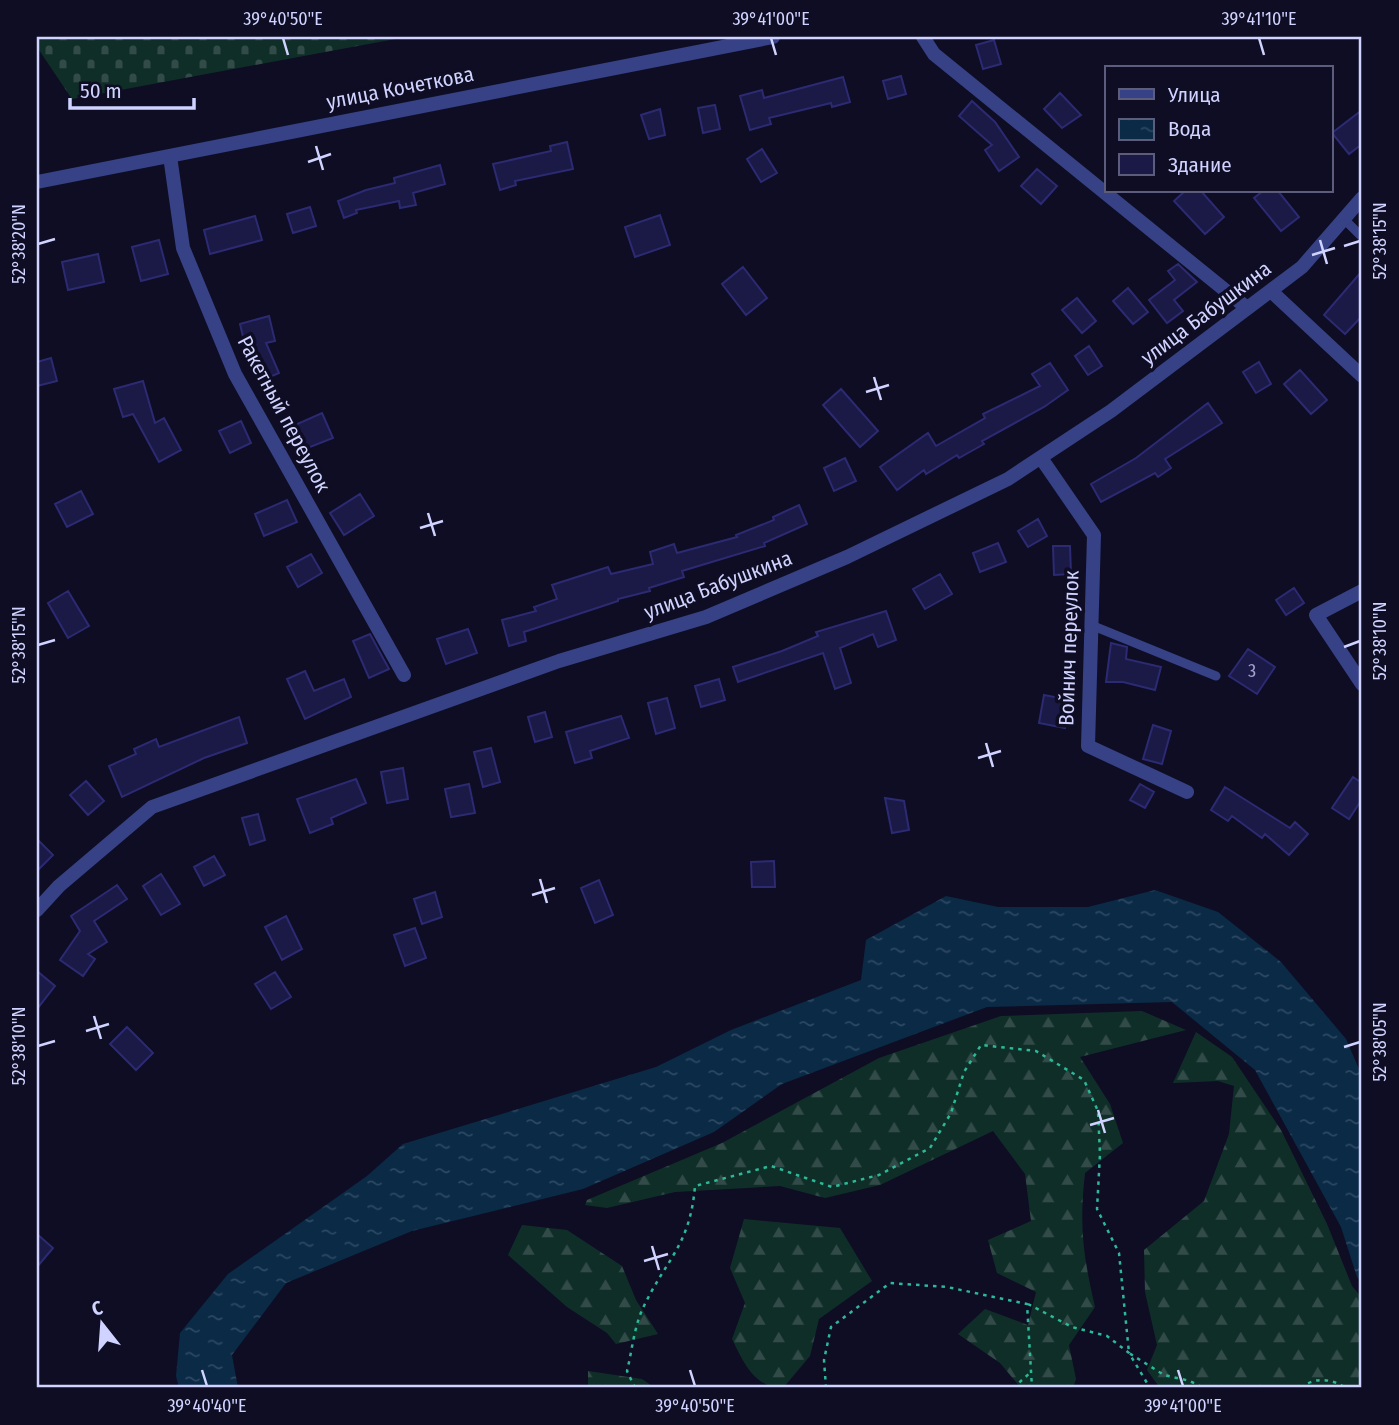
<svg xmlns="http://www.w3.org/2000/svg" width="1399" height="1425" viewBox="0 0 1399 1425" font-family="'Fira Sans Condensed',sans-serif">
<defs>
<pattern id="forest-firs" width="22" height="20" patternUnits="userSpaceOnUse" patternTransform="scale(1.75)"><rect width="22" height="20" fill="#102e28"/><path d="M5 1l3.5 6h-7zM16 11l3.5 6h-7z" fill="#324b48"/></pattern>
<pattern id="cemetery-stones" width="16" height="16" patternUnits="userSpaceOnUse" patternTransform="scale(1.75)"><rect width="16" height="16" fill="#102e28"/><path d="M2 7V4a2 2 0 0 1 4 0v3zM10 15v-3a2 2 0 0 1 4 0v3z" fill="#324b48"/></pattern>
<pattern id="water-ripples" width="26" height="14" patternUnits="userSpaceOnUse" patternTransform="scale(1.75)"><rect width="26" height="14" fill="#0a2a46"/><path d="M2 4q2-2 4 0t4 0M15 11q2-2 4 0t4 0" fill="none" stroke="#2d4862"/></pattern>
</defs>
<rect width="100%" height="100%" fill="#0e0d24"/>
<path fill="url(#forest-firs)" d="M1142,1011L1186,1030L1080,1057L1110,1104L1123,1143L1085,1173C1079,1226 1083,1255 1095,1307L1069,1345L1076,1379L1073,1388H1021L1000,1363L958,1334L985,1309L1028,1325L1036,1292L997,1273L988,1240L1031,1221L1025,1174L993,1131L880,1185L825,1198L780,1186L675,1192L607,1208L585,1205L587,1200L722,1143L879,1058L1001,1016Z
M1196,1032L1232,1057L1281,1130L1327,1224L1352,1286L1362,1298V1388H1160L1147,1370L1157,1345L1145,1292L1144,1250L1204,1201L1229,1134L1234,1086L1218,1081L1173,1083Z
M744,1219L840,1228L872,1281L819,1319L810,1356L783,1388C754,1388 743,1361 732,1339L745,1303L730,1268Z
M522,1225L567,1230L622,1266L636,1300L658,1334L616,1344L607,1333L567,1307L508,1255Z
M588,1371L642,1379L655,1388H588Z"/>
<path fill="url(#cemetery-stones)" d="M37,37H406L72,99L37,47Z"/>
<path fill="url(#water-ripples)" d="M1155,890L1218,912L1281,962L1346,1039L1362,1076V1283L1357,1277L1341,1227L1255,1070L1172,1002L987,1007L782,1084L714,1132L583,1189L412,1231L286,1283L232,1355L238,1388H179L176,1376L180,1333L228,1274L367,1176L403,1144L656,1067L731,1030L861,980L866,940L946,896L998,907H1088Z"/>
<path fill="#1b1946" stroke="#2c2a72" stroke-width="2" d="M994,40L1001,64L983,69L976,45Z
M901,76L906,94L888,99L883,81Z
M843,77L850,102L832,107L831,103L769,118L771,124L750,130L740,96L762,90L764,98Z
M1060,93L1081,115L1062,128L1044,109Z
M972,101L995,122L1019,157L999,171L985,150L992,145L959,116Z
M715,105L720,129L703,133L698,108Z
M660,109L665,135L649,139L641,115Z
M1362,110V144L1349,154L1332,133Z
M567,142L573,169L515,181L516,185L500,190L493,164L551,151L550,146Z
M762,149L777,173L761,182L747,159Z
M440,165L445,184L413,193L416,205L400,208L399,201L356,210L357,213L344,218L338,201L366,190L395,183L394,178Z
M1037,169L1057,186L1041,204L1021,186Z
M1185,191H1201L1224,217L1205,234L1174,201Z
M1263,191H1278L1299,217L1281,231L1254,198Z
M310,207L316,226L293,233L287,214Z
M660,215L670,245L635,257L625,227Z
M255,216L262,240L210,254L204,230Z
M159,240L168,274L141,281L132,247Z
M98,254L104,282L68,290L62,262Z
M1178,264L1197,282L1174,300L1183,311L1167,323L1149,300L1175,280L1168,271Z
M743,267L767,298L746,315L722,284Z
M1362,271V316L1345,334L1324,315Z
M1128,288L1148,312L1133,324L1113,301Z
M1077,298L1096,321L1082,333L1062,310Z
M269,316L275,341L266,343L279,373L259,382L247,354L240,324Z
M1089,346L1102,366L1088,375L1075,356Z
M51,358L57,381L37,386V362Z
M1259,362L1271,384L1256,393L1243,372Z
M1050,363L1068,390L1044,407L982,441L984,444L959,458L957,455L926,474L924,470L897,490L880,467L928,433L936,446L985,418L983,414L1040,386L1032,374Z
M1300,370L1327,400L1311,414L1284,384Z
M143,381L155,423L164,418L181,450L159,462L133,414L123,417L114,389Z
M841,389L878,431L860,447L823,405Z
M1208,403L1222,423L1165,459L1171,468L1158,477L1155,473L1101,502L1091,484L1136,458Z
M322,413L333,438L305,449L295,425Z
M241,421L251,443L230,453L219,431Z
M845,458L856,481L834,491L824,468Z
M81,491L93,514L67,527L55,504Z
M360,494L374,516L344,535L330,513Z
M287,500L297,522L264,536L255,514Z
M799,505L807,524L764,543L765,546L682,571L684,577L649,588L650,591L618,599V601L524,632L526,641L509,646L502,620L536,611L534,607L557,599L552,585L608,567L611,574L653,564L650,552L674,544L677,553L737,537L736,535L774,520L773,517Z
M1038,519L1047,536L1028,547L1018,531Z
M998,543L1006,562L980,572L973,553Z
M1053,546H1070L1071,574L1054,575Z
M311,554L322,573L298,587L287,567Z
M940,574L952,594L925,609L913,589Z
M1294,588L1304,603L1286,615L1276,600Z
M68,591L89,626L68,638L48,603Z
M886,611L896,640L878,647L873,634L840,648L851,683L835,689L823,653L738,682L733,667L782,651L818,636L816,632Z
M468,629L477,653L446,664L437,639Z
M370,634L389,669L369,678L353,641Z
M1111,643L1127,647L1126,659L1161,667L1155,690L1123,682H1106Z
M1248,649L1275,667L1257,694L1229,676Z
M305,671L314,691L344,679L351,697L305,719L287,679Z
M719,679L725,700L701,707L695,686Z
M1044,695L1070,700L1065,728L1039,723Z
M667,698L675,728L656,734L648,703Z
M545,712L552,737L535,742L528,717Z
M621,716L629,738L590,751L592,758L575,763L566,732Z
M239,717L247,743L204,758L122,797L109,766L136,754L134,749L156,739L159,747Z
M1153,725L1171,731L1162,764L1143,759Z
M491,748L500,782L483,787L474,752Z
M403,768L408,799L387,803L381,772Z
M1353,777L1362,783V799L1349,819L1332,808Z
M356,779L366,803L331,818L333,824L310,833L297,799Z
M86,781L104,801L88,815L70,795Z
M469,784L475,813L451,817L445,789Z
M1140,784L1154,792L1145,808L1130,800Z
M1225,787L1290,828L1295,822L1308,834L1289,855L1265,834L1262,838L1232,816L1228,821L1211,810Z
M885,798L904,801L909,830L892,833Z
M258,814L265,840L250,845L242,818Z
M37,839L53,855L37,871Z
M214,856L225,875L204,886L194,867Z
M774,861L775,887H752L751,862Z
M161,874L180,904L161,915L143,886Z
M599,880L613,915L595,923L581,888Z
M117,885L127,899L94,921L107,942L88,954L95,959L83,976L60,960L80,931L71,916Z
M435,892L442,917L422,924L414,899Z
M286,916L302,949L282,960L265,927Z
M415,928L426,958L405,966L394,935Z
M37,971L55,986L37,1009Z
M275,972L291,997L271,1009L255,984Z
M127,1027L153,1053L136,1070L110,1044Z
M37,1234L53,1248L37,1267Z"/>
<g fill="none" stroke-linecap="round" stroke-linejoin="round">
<path stroke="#2bb999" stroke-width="2.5" stroke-dasharray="3.5 5" stroke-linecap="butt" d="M1028,1304L1072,1327L1107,1336L1129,1353L1150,1388
M635,1388L627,1371C632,1351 634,1327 643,1308C666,1259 690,1246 695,1186L771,1166L832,1187L879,1175L930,1148L951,1113L964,1072L981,1045L1036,1051L1084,1080L1098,1111L1100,1154L1097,1209L1119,1253L1129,1353L1164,1375L1190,1381L1203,1388
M826,1388L824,1360L831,1327L890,1283L947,1287L1027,1304L1032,1388
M1013,1388L1031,1372
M1301,1388C1315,1376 1332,1379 1346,1388"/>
<path stroke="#374185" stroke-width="9" d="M1344,219L1362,237
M1091,625L1216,676"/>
<path stroke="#374185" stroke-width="14" d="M923,37L934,54L1247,308
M170,156L183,248L235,374L404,675
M37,182L773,37
M1271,291L1362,376
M1041,458L1094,535L1088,746L1187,792
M1362,591L1316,615L1362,684
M37,910L59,886L152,807L559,661L706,617L847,557L1008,479L1111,411L1302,267L1362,198"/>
</g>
<path fill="none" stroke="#d0d3ff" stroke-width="2.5" d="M283,38L288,55M771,38L776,55M1259,38L1264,55M316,146L323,170M308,162L331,154M1320,240L1327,264M38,244L55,239M1344,246L1360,241M1312,255L1335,248M874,377L881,400M866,392L889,385M428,513L435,536M420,528L443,521M38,645L55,640M1344,647L1360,641M986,743L993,767M978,758L1001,751M540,879L547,903M532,895L555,888M94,1016L101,1039M86,1031L109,1024M38,1046L55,1041M1344,1047L1360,1042M1098,1110L1105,1133M1090,1125L1114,1118M652,1246L659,1270M644,1261L668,1254M202,1370L207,1386M690,1370L695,1386M1178,1370L1183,1386"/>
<g text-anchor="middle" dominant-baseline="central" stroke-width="7" stroke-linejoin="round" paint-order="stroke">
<g font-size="18" fill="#a3a4d1">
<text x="1252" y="671">3</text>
</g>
<g font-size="21" fill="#d0d3ff" stroke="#0e0d24">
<text transform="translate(400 88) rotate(-11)">улица Кочеткова</text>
<text transform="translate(1206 313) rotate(-37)">улица Бабушкина</text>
<text transform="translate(284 414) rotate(62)">Ракетный переулок</text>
<text transform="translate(718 585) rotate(-21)">улица Бабушкина</text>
<text transform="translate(1069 648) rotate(-88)">Войнич переулок</text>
</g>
</g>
<rect width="1399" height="1425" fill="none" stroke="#0e0d24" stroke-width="77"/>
<rect x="1105" y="66" width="228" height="126" fill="#0e0d24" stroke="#5c5c7c" stroke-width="2"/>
<rect x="1119" y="89" width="35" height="10" fill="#374185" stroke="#5c5c7c" stroke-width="2"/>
<text x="1168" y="102" font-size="21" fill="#d0d3ff">Улица</text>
<rect x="1119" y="119" width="35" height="21" fill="url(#water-ripples)" stroke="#5c5c7c" stroke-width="2"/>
<text x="1168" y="136" font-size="21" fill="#d0d3ff">Вода</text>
<rect x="1119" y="154" width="35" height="21" fill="#1b1946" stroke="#5c5c7c" stroke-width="2"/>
<text x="1168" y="172" font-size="21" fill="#d0d3ff">Здание</text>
<g transform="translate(102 1324) rotate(343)" stroke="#0e0d24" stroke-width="5" paint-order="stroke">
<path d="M0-5L12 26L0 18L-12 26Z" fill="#d0d3ff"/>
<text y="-10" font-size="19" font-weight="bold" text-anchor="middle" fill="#d0d3ff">С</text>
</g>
<path d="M70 98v10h124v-10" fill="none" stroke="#d0d3ff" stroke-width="3.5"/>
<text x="80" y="98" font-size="21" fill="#d0d3ff" stroke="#0e0d24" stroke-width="5" paint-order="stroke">50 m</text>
<rect x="38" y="38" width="1322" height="1348" fill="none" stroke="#d0d3ff" stroke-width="2.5"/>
<g font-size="18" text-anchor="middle" fill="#d0d3ff">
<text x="283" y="25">39°40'50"E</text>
<text x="771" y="25">39°41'00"E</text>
<text x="1259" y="25">39°41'10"E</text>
<text transform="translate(1380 241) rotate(-90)" y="6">52°38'15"N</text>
<text transform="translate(19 244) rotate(-90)" y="6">52°38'20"N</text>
<text transform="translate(1380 641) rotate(-90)" y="6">52°38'10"N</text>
<text transform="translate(19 645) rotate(-90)" y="6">52°38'15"N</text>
<text transform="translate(1380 1042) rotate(-90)" y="6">52°38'05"N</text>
<text transform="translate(19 1046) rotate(-90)" y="6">52°38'10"N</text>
<text x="207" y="1412">39°40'40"E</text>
<text x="695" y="1412">39°40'50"E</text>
<text x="1183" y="1412">39°41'00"E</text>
</g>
</svg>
